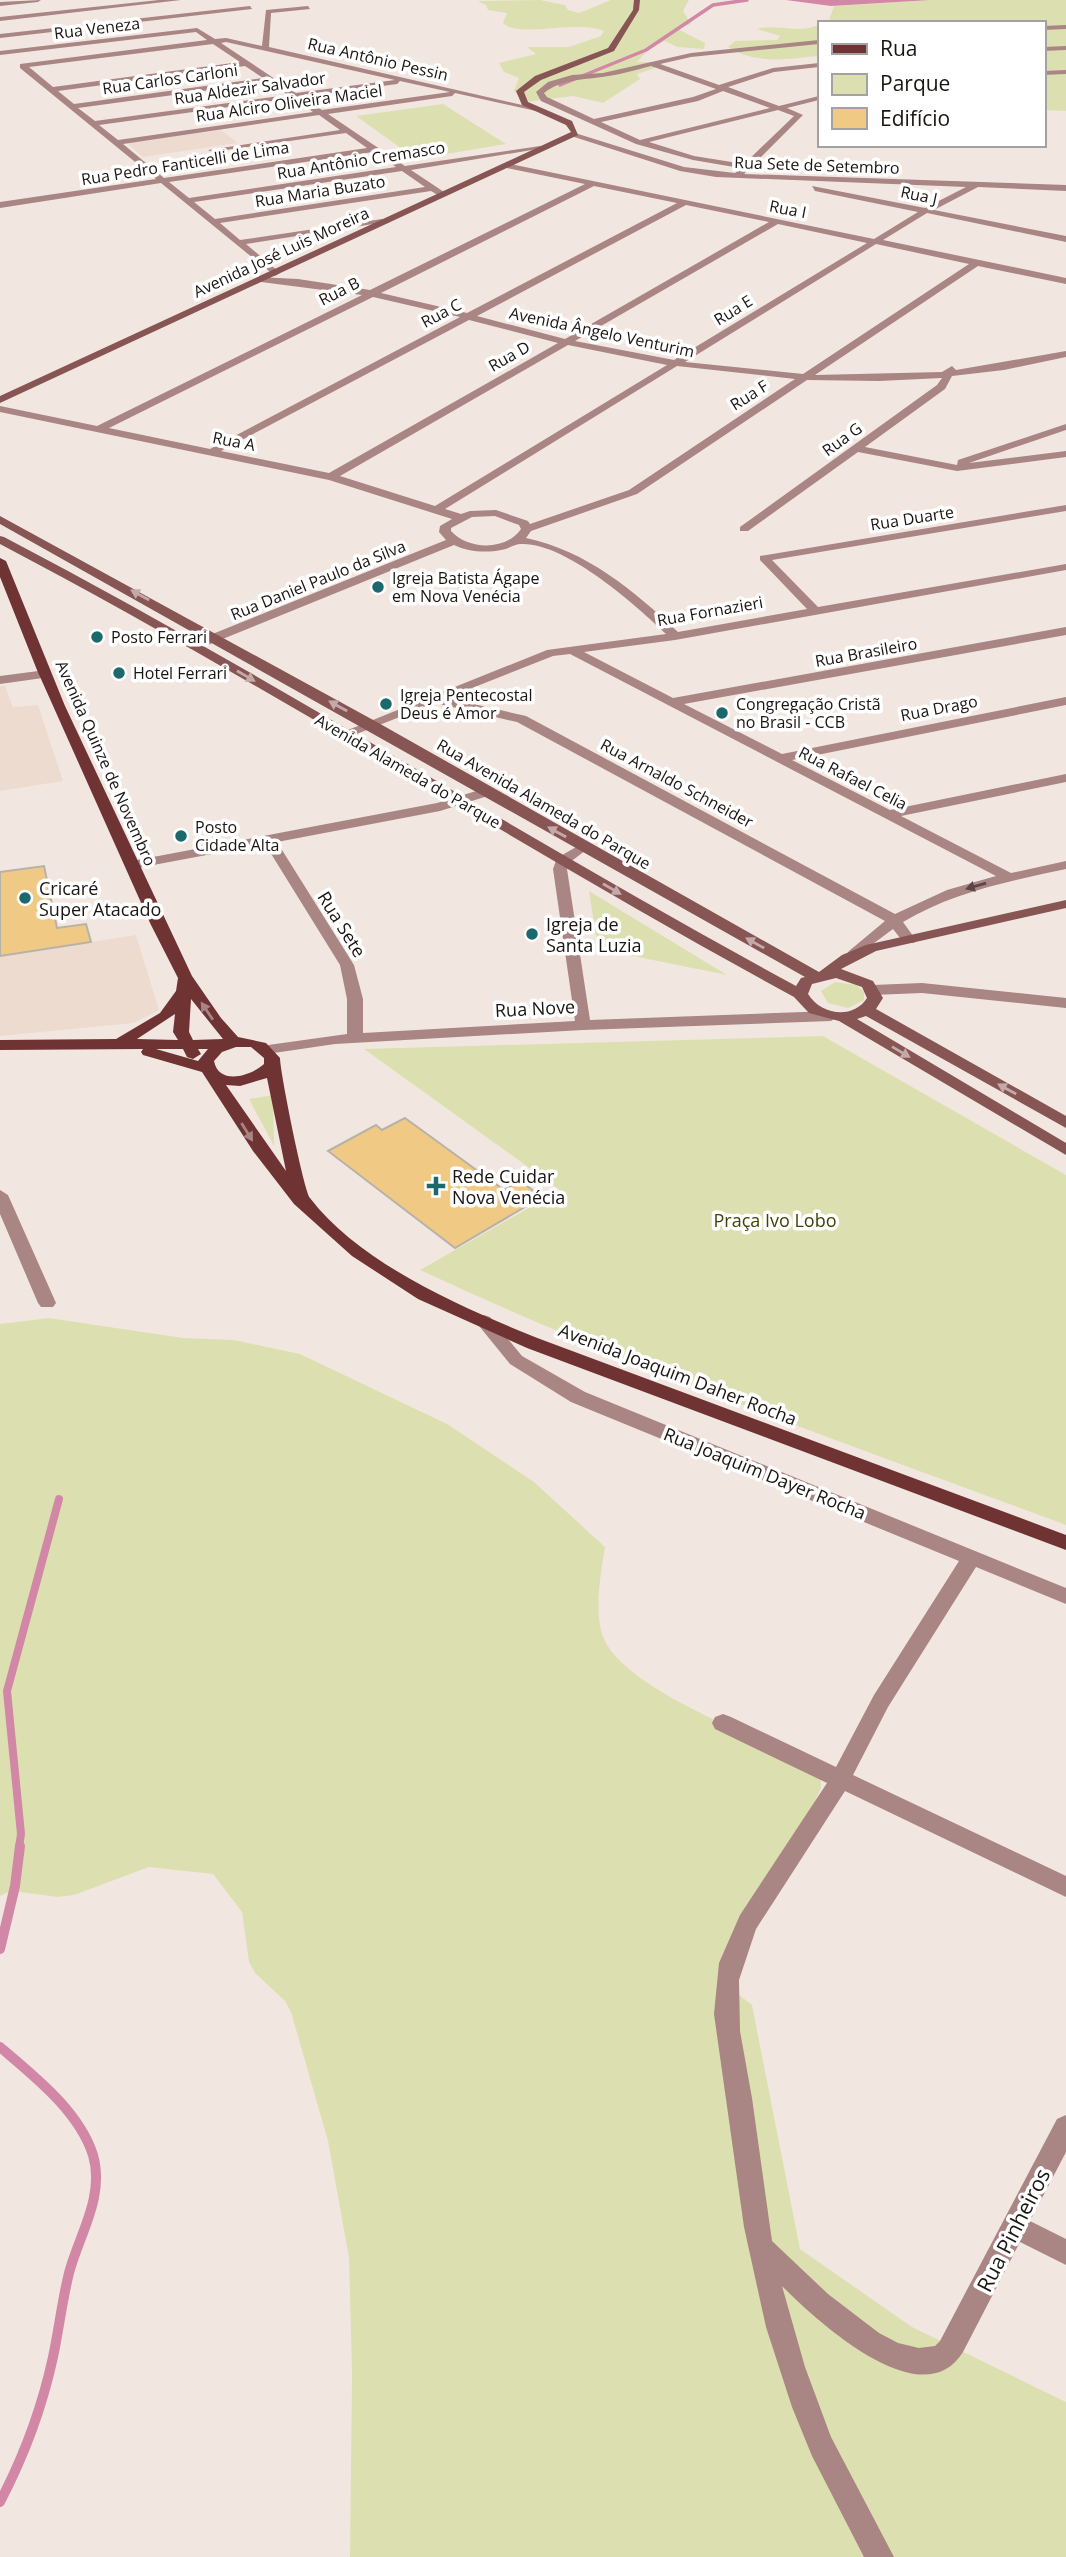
<svg xmlns="http://www.w3.org/2000/svg" width="1066" height="2557" viewBox="0 0 1066 2557" font-family="'Open Sans',sans-serif">
<rect width="100%" height="100%" fill="#f2e7e0"/>
<path fill="#eddbd0" d="M221,130L238,143L143,157L127,143Z
M0,686H5L13,707L38,705L63,781L0,791Z
M136,935L159,1010L134,1023L0,1036V956Z"/>
<path fill="#dce0b1" d="M540,0L565,5L568,10L579,13L611,0H689L683,11L691,24L678,29L705,43L704,49L677,47L665,41L649,49L637,62H662L661,66L637,74L640,79L603,103L573,96L525,102L514,91L519,78L504,72L499,63L536,54L527,47H569L601,36L604,31C576,19 517,39 503,23L507,13L488,10L486,5L478,1Z
M930,0H1066V111L1043,110V23H828L834,6Z
M819,24V56C788,59 756,65 728,47L735,41L777,40L780,36L757,29C777,23 802,35 819,24Z
M443,104L506,144L416,159L356,116Z
M589,891L727,975L598,949Z
M835,982L856,985L864,992V1000L848,1008L828,1003L821,991Z
M823,1036L1066,1175V1525C849,1445 630,1368 420,1270L560,1190L364,1049Z
M273,1095L274,1146L249,1099Z
M49,1318L183,1338L234,1340L300,1354L447,1424L534,1482L605,1547C601,1574 592,1617 606,1643C636,1695 765,1741 820,1765L821,1788L787,1864L747,1912L734,1991L752,2005L800,2249L912,2327L1066,2402V2557H350L352,2373L349,2258L328,2141L291,2012L285,2001L255,1973L249,1962L242,1912L213,1874L149,1867L74,1895L58,1897L11,1891L0,1896V1324Z"/>
<path fill="#d287a7" d="M786,0H930L831,6Z"/>
<g fill="none" stroke-linecap="round" stroke-linejoin="round">
<path stroke="#d287a7" stroke-width="3.5" d="M560,85L646,50L713,5L747,0"/>
<path stroke="#d287a7" stroke-width="8" d="M19,1847L21,1834L7,1691L59,1499"/>
<path stroke="#d287a7" stroke-width="10" d="M0,1949L15,1886L20,1846
M0,2047C34,2076 79,2111 93,2155C105,2197 79,2235 69,2273C62,2301 59,2329 53,2357C42,2408 24,2456 0,2502"/>
</g>
<path fill="#f0ca84" stroke="#b7b2a9" stroke-width="2" d="M44,866L57,928L86,924L91,942L0,956V872Z
M405,1118L504,1190L520,1181L542,1197L455,1248L328,1151L376,1125L382,1130Z"/>
<g fill="none" stroke-linecap="round" stroke-linejoin="round">
<path fill="#a98583" fill-rule="evenodd" d="M41,0L38,2L0,6V2Z
M159,0H181L0,21V17Z
M250,6L252,9L0,38V34Z
M308,6L310,9L271,13L269,47L540,109L536,111L455,93L452,96L328,114L405,166L540,146L544,148L411,170L444,192L441,197L431,191L220,223L240,240L382,219L386,222L246,244L278,271L280,273L275,276L161,183L0,208V202L156,179L20,68V64L207,40L196,32L0,55V51L197,28L215,39L226,38L262,46L266,10ZM226,42L395,80L296,93L221,43ZM213,44L240,62L53,87L29,67ZM245,66L263,78L74,104L58,91ZM400,81L450,92L322,110L302,97L397,84ZM269,82L288,95L95,121L78,108ZM294,98L313,112L118,140L99,125ZM319,115L340,130L208,150L212,152L346,133L367,148L164,178L123,144ZM373,152L396,167L189,198L169,182ZM402,171L425,187L215,219L194,202Z
M1066,25V29L1043,30V26Z
M819,40V44L691,57L660,64L719,85L773,68L819,63V67L774,72L728,87L779,106L819,96V100L787,108L803,115L744,174L1066,185V191L978,187L934,210L1066,236V242L927,213L883,240L1066,278V284L978,266L815,375L942,372L952,366L956,370L1066,351V357L1004,370L952,376L945,389L865,447L957,465L958,460L1066,424V430L969,463L1066,451V457L957,471L858,452L748,531H740V527L937,385L942,378L879,381L807,380L637,494L531,531L526,538C587,551 633,590 678,632L807,609L760,560V556L1066,505V511L772,560L818,607L1066,564V570L675,640L584,652L673,698L1066,627V635L684,704L782,754L1066,697V705L792,760L890,810L1066,774V782L901,816L1011,873L1066,861V869C1010,881 953,892 903,922L916,940L914,943H904L893,929L854,958L847,954L849,951L885,921L517,722L435,703L349,737H339L338,734L547,650L666,634C636,605 565,542 521,544C515,544 508,549 501,550C486,553 468,552 454,545L198,649H190V643L446,540L439,532L440,526L452,519L329,480L0,412V406L97,426L362,295L261,282L256,279L258,277L298,279L370,290L585,184L502,167L505,163L874,239L918,212L815,191L812,186L925,208L966,187L716,177L680,171L568,135L575,133L684,167L735,173L740,168L693,160L636,144L541,101L536,92L548,82L572,75L603,73L691,53ZM651,66L716,89L693,97L594,119L547,97L544,93C562,79 581,80 602,77C619,75 635,70 651,66ZM723,91L770,108L640,140L601,122L698,101ZM778,110L794,116L744,164L694,156L649,142ZM594,186L677,203L467,313L381,293ZM686,205L769,222L565,339L477,316ZM778,224L867,243L674,360L575,341ZM876,244L969,264L803,374L685,362ZM373,297L460,317L210,449L109,428ZM469,320L558,343L329,473L221,451ZM568,345L667,365L435,506L340,476ZM677,366L795,379L629,490L530,524L528,521L496,510L470,511L461,514L445,509ZM495,516L519,525L521,529C506,551 468,550 451,531V528L472,517ZM570,654L996,876L947,890L895,914L526,716L447,698L553,656Z
M1066,46V50L1043,51V47Z
M1066,70V74L1043,75V71Z
M46,670L50,671V677L0,684V676Z
M486,788L493,792L491,795L440,811L277,842L354,965L363,999V1033L575,1021L553,869L557,858L583,843L590,847L569,863L567,869L590,1020L831,1011L839,1016L831,1021L583,1030L335,1044L267,1054L259,1049L261,1046L347,1034V999L340,965L265,844L132,869L125,865L132,861L437,803Z
M922,983L1066,998V1008L922,993L873,995L865,990L873,985Z
M0,1190L8,1195L56,1303L53,1307H41L38,1303L0,1214Z
M484,1315L490,1317L522,1356L585,1392L1066,1588V1604L976,1567L888,1707L853,1775L1066,1876V1897L845,1791L756,1929L739,1980L740,2031L752,2098L770,2227L772,2241L828,2294L879,2333L898,2343L919,2348L935,2346L940,2341L1057,2119L1066,2115V2152L1030,2221L1066,2239V2265L1020,2242L963,2352C922,2419 815,2319 782,2286L805,2367L831,2437L894,2557H864L812,2456L792,2407L766,2327L744,2227L714,2014L719,1963L740,1915L827,1783L715,1729L712,1723L715,1717L723,1714L731,1717L836,1767L874,1695L959,1561L571,1402L510,1364L475,1321Z"/>
<path fill="#875553" fill-rule="evenodd" d="M634,0H640L639,10L614,51L541,80L524,92L528,102L572,121L578,135L0,403V396L571,132L566,125L522,105L516,91L535,76L608,48L633,10Z
M0,516L375,721L819,972L842,955L866,945L1066,900V908L876,951L841,969L873,981L883,998L876,1009L1066,1116V1128L866,1016L857,1019L1066,1143V1155L839,1021L809,1013L794,997C526,851 270,686 0,544V536L4,537C273,678 529,841 796,986L801,978L805,977L0,524ZM836,978L862,987L867,998C853,1020 821,1015 808,994L812,984Z"/>
<path fill="#6e3332" fill-rule="evenodd" d="M0,558L6,561L65,706L192,976L221,1018L238,1037L266,1043L280,1058C280,1072 304,1191 310,1198C360,1264 465,1309 540,1339L1066,1535V1550L527,1348L418,1299L352,1256L294,1204L253,1151L202,1072L143,1055L141,1052L143,1049L0,1050V1040L116,1039L160,1013L176,991L178,978L151,925L37,670L0,577ZM191,999L223,1039L193,1040L189,1032ZM175,1014L173,1032L178,1040L137,1039ZM236,1047H251L264,1058V1064C251,1076 219,1086 214,1061L222,1052ZM156,1049H183L187,1057L193,1059L201,1054L198,1049H208L198,1061ZM267,1078L286,1171L226,1085L240,1086Z"/>
</g>
<defs><path id="oneway-solid" d="M-6-.8H1V-3.2L6.5 0L1 3.2V.8H-6Z" transform="scale(1.75)"/></defs>
<g fill="#c3aaa9">
<use href="#oneway-solid" transform="translate(140 595) rotate(-151)"/>
<use href="#oneway-solid" transform="translate(246 676) rotate(30)"/>
<use href="#oneway-solid" transform="translate(338 706) rotate(-151)"/>
<use href="#oneway-solid" transform="translate(557 832) rotate(-151)"/>
<use href="#oneway-solid" transform="translate(612 889) rotate(30)"/>
<use href="#oneway-solid" transform="translate(755 943) rotate(-151)"/>
<use href="#oneway-solid" transform="translate(901 1052) rotate(31)"/>
<use href="#oneway-solid" transform="translate(1007 1089) rotate(-151)"/>
</g>
<use fill="#5a4745" href="#oneway-solid" transform="translate(976 886) rotate(164)"/>
<g fill="#a88584">
<use href="#oneway-solid" transform="translate(207 1011) rotate(-124)"/>
<use href="#oneway-solid" transform="translate(247 1132) rotate(58)"/>
</g>
<g fill="#1b686d" stroke="#fff" stroke-width="2.5">
<circle cx="378" cy="587" r="7"/>
<circle cx="97" cy="637" r="7"/>
<circle cx="119" cy="673" r="7"/>
<circle cx="386" cy="704" r="7"/>
<circle cx="722" cy="713" r="7"/>
<circle cx="181" cy="836" r="7"/>
<circle cx="25" cy="898" r="7"/>
<circle cx="532" cy="934" r="7"/>
<path d="M432.5 1175.5h7v7h7v7h-7v7h-7v-7h-7v-7h7z"/>
</g>
<g text-anchor="middle" dominant-baseline="central" stroke-width="7" stroke-linejoin="round" paint-order="stroke">
<g font-size="16" fill="#191513" stroke="#fff">
<text transform="translate(97 28) rotate(-7)">Rua Veneza</text>
<text transform="translate(378 59) rotate(13)">Rua Antônio Pessin</text>
<text transform="translate(170 79) rotate(-8)">Rua Carlos Carloni</text>
<text transform="translate(250 88) rotate(-8)">Rua Aldezir Salvador</text>
<text transform="translate(289 103) rotate(-8)">Rua Alciro Oliveira Maciel</text>
<text transform="translate(361 160) rotate(-9)">Rua Antônio Cremasco</text>
<text transform="translate(185 163) rotate(-9)">Rua Pedro Fanticelli de Lima</text>
<text transform="translate(817 165) rotate(2)">Rua Sete de Setembro</text>
<text transform="translate(320 191) rotate(-9)">Rua Maria Buzato</text>
<text transform="translate(919 195) rotate(12)">Rua J</text>
<text transform="translate(788 209) rotate(11)">Rua I</text>
<text transform="translate(281 252) rotate(-25)">Avenida José Luis Moreira</text>
<text transform="translate(339 291) rotate(-27)">Rua B</text>
<text transform="translate(733 310) rotate(-32)">Rua E</text>
<text transform="translate(441 313) rotate(-28)">Rua C</text>
<text transform="translate(602 332) rotate(12)">Avenida Ângelo Venturim</text>
<text transform="translate(509 356) rotate(-30)">Rua D</text>
<text transform="translate(749 395) rotate(-32)">Rua F</text>
<text transform="translate(842 439) rotate(-36)">Rua G</text>
<text transform="translate(234 441) rotate(11)">Rua A</text>
<text transform="translate(912 518) rotate(-9)">Rua Duarte</text>
<text transform="translate(318 580) rotate(-22)">Rua Daniel Paulo da Silva</text>
<text transform="translate(710 611) rotate(-10)">Rua Fornazieri</text>
<text transform="translate(866 652) rotate(-10)">Rua Brasileiro</text>
<text transform="translate(939 708) rotate(-11)">Rua Drago</text>
<text transform="translate(106 763) rotate(66)">Avenida Quinze de Novembro</text>
<text transform="translate(408 771) rotate(30)">Avenida Alameda do Parque</text>
<text transform="translate(853 778) rotate(27)">Rua Rafael Celia</text>
<text transform="translate(677 783) rotate(28)">Rua Arnaldo Schneider</text>
<text transform="translate(544 804) rotate(30)">Rua Avenida Alameda do Parque</text>
</g>
<g font-size="16" fill="#191513" stroke="#fff" text-anchor="start">
<text x="392" y="578">Igreja Batista Ágape<tspan x="392" dy="18">em Nova Venécia</tspan></text>
<text x="111" y="637">Posto Ferrari</text>
<text x="133" y="673">Hotel Ferrari</text>
<text x="400" y="695">Igreja Pentecostal<tspan x="400" dy="18">Deus é Amor</tspan></text>
<text x="736" y="704">Congregação Cristã<tspan x="736" dy="18">no Brasil - CCB</tspan></text>
<text x="195" y="827">Posto<tspan x="195" dy="18">Cidade Alta</tspan></text>
</g>
<g font-size="18" fill="#191513" stroke="#fff" text-anchor="start">
<text x="39" y="888">Cricaré<tspan x="39" dy="21">Super Atacado</tspan></text>
<text x="546" y="924">Igreja de<tspan x="546" dy="21">Santa Luzia</tspan></text>
<text x="452" y="1176">Rede Cuidar<tspan x="452" dy="21">Nova Venécia</tspan></text>
</g>
<g font-size="18" fill="#191513" stroke="#fff">
<text transform="translate(342 924) rotate(58)">Rua Sete</text>
<text transform="translate(535 1008) rotate(-3)">Rua Nove</text>
<text transform="translate(678 1374) rotate(21)">Avenida Joaquim Daher Rocha</text>
<text transform="translate(765 1473) rotate(22)">Rua Joaquim Dayer Rocha</text>
</g>
<g font-size="18" fill="#3f4205" stroke="#fff">
<text x="775" y="1220">Praça Ivo Lobo</text>
</g>
<g font-size="21" fill="#191513" stroke="#fff">
<text transform="translate(1013 2230) rotate(-63)">Rua Pinheiros</text>
</g>
</g>
<rect x="818" y="21" width="228" height="126" fill="#ffffff" stroke="#a3a1a1" stroke-width="2"/>
<rect x="832" y="44" width="35" height="10" fill="#6e3332" stroke="#a3a1a1" stroke-width="2"/>
<text x="880" y="56" font-size="21" fill="#191513">Rua</text>
<rect x="832" y="74" width="35" height="21" fill="#dce0b1" stroke="#a3a1a1" stroke-width="2"/>
<text x="880" y="91" font-size="21" fill="#191513">Parque</text>
<rect x="832" y="108" width="35" height="21" fill="#f0ca84" stroke="#a3a1a1" stroke-width="2"/>
<text x="880" y="126" font-size="21" fill="#191513">Edifício</text>
</svg>
